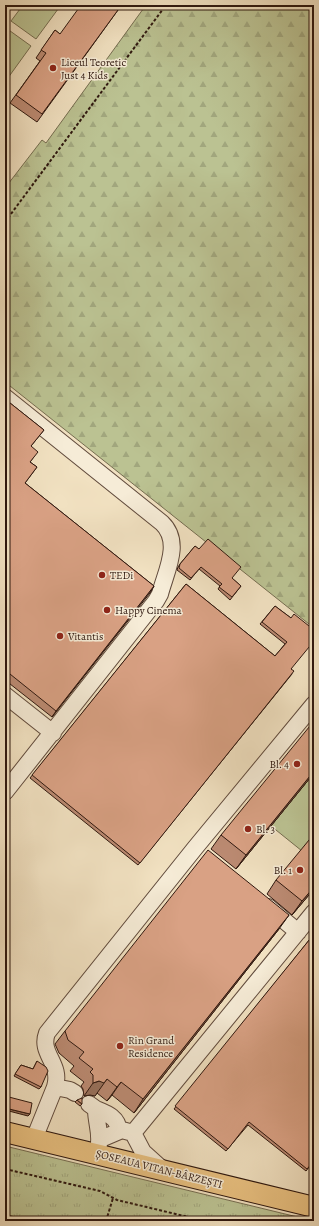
<svg xmlns="http://www.w3.org/2000/svg" width="319" height="1226" viewBox="0 0 319 1226" font-family="Alegreya,serif">
<defs>
<pattern id="grass-tufts" width="24" height="20" patternUnits="userSpaceOnUse"><rect width="24" height="20" fill="#bbc292"/><path d="M3 7l-1-3M5 7V3M7 7l1-3M15 17l-1-3M17 17v-4M19 17l1-3" fill="none" stroke="#a1a67d"/></pattern>
<pattern id="forest-firs" width="22" height="20" patternUnits="userSpaceOnUse"><rect width="22" height="20" fill="#bbc292"/><path d="M5 1l3.5 6h-7zM16 11l3.5 6h-7z" fill="#a1a67d"/></pattern>
</defs>
<rect width="100%" height="100%" fill="#f1e1c1"/>
<filter id="stains"><feTurbulence type="fractalNoise" baseFrequency=".005" numOctaves="4"/><feColorMatrix values="0 0 0 0 .2 0 0 0 0 .09 0 0 0 0 .02 0 0 0 .5 -.17"/></filter>
<radialGradient id="worn" r=".72"><stop offset=".6" stop-color="#630" stop-opacity="0"/><stop offset="1" stop-color="#630" stop-opacity=".3"/></radialGradient>
<path fill="url(#grass-tufts)" stroke="#756d50" d="M5,1146L314,1221L5,1220Z"/>
<path fill="url(#forest-firs)" stroke="#756d50" d="M146,5H314V628L5,382V188L42,140L46,143Z"/>
<path fill="#bbc292" stroke="#756d50" d="M23,5H61L36,39L11,21Z
M6,28L31,46L5,82V29Z
M314,773V836L302,851L271,826Z"/>
<g fill="none" stroke-linecap="round" stroke-linejoin="round">
<defs>
<path id="minor" d="M5,397L162,523C182,542 166,571 160,594L156,601L5,792
M5,695L53,733
M268,907L298,932
M55,1087C62,1063 39,1054 47,1033L195,848L314,704
M89,1104L96,1109C96,1124 102,1135 98,1149
M96,1109C106,1113 118,1117 119,1131
M133,1133L143,1152L163,1170
M34,1139L55,1087L70,1090L75,1093
M101,1139L122,1130L133,1133L314,912"/>
<path id="major" d="M5,1132L314,1207"/>
</defs>
<use href="#minor" stroke="#604a3c" stroke-width="18"/>
<use href="#major" stroke="#2f180f" stroke-width="22"/>
<path stroke="#2f180f" stroke-width="2" stroke-dasharray="3 2" stroke-linecap="butt" d="M5,222L166,5
M5,1169L100,1191L117,1200L205,1221
M5,1215L30,1221
M106,1221L113,1198"/>
<use href="#minor" stroke="#f6ecd7" stroke-width="16"/>
<use href="#major" stroke="#e8c080" stroke-width="20"/>
</g>
<path fill="#bb8a72" stroke="#2f180f" d="M118,10L37,122L10,103L40,61L36,58L55,30L60,34Z
M5,399L44,430L31,446L33,458L30,462L37,467L25,483L154,586L52,717L5,680Z
M195,546L241,586L230,600L218,589L220,586L199,569L190,580L177,570L178,567L180,564Z
M186,584L275,656L285,644L260,624L275,606L291,618V669L292,674L138,865L30,778Z
M314,773L236,869L211,849L221,835Z
M276,880L314,889L292,915L267,894Z
M279,929L134,1113L112,1095L107,1101L97,1093L95,1096L90,1095L84,1096L83,1089L81,1086L84,1082L70,1071L74,1066L59,1053L55,1044L65,1031Z
M314,934V1161L306,1171L248,1125L226,1151L174,1109Z
M37,1061L41,1087L39,1089L14,1076L21,1065L33,1069Z
M77,1100L82,1104L80,1106L75,1102Z"/>
<path fill="#98715c" stroke="#2f180f" d="M154,586L150,593L52,717L56,711Z
M314,771V773L236,869L246,855Z
M314,887V889L292,915L302,901Z
M289,915L279,929L134,1113L143,1099Z
M107,1079L95,1096L90,1095L84,1096L93,1083Z
M121,1082L112,1095L107,1101L117,1087Z
M5,1108L30,1114L28,1116L5,1110Z"/>
<path fill="#d9a184" stroke="#2f180f" d="M81,5H111L118,10L42,114L16,95L46,53L41,50L55,30L60,34Z
M5,399L44,430L31,446L38,452L30,462L37,467L25,483L154,586L56,711L5,670Z
M208,539L241,567L232,578L241,586L232,597L219,587L222,584L201,567L191,578L179,568L180,564L195,546L199,549Z
M186,584L275,656L287,642L262,622L275,606L291,618L294,614L314,630V641L291,669L294,671L140,863L32,775Z
M314,721V771L246,855L221,835Z
M314,834V887L302,901L276,880Z
M208,850L289,915L143,1099L121,1082L117,1087L107,1079L104,1083L99,1081L93,1083V1075L90,1072L93,1069L79,1058L84,1052L68,1040L65,1031Z
M314,934V1161L307,1169L249,1122L228,1149L175,1106Z
M37,1061L46,1067L48,1071L41,1087L15,1074L21,1065L33,1069Z
M5,1096L32,1103L30,1114L5,1108Z
M82,1098V1104L77,1100Z"/>
<g fill="#8f2418" stroke="#f6ecd7" stroke-width="1.5">
<circle cx="53" cy="68" r="4"/>
<circle cx="102" cy="575" r="4"/>
<circle cx="107" cy="610" r="4"/>
<circle cx="60" cy="636" r="4"/>
<circle cx="297" cy="764" r="4"/>
<circle cx="248" cy="829" r="4"/>
<circle cx="300" cy="870" r="4"/>
<circle cx="120" cy="1046" r="4"/>
</g>
<g text-anchor="middle" dominant-baseline="central" stroke-width="3" stroke-linejoin="round" paint-order="stroke">
<g font-size="11" fill="#2f180f" stroke="#f6ecd7" text-anchor="start">
<text x="61" y="62">Liceul Teoretic<tspan x="61" dy="13">Just 4 Kids</tspan></text>
<text x="110" y="575">TEDi</text>
<text x="115" y="610">Happy Cinema</text>
<text x="68" y="636">Vitantis</text>
<text x="289" y="764" text-anchor="end">Bl. 4</text>
<text x="256" y="829">Bl. 3</text>
<text x="292" y="870" text-anchor="end">Bl. 1</text>
<text x="128" y="1040">Rin Grand<tspan x="128" dy="13">Residence</tspan></text>
</g>
<g font-size="11" fill="#2f180f" stroke="#f6ecd7">
<text transform="translate(159 1169) rotate(14)">ȘOSEAUA VITAN-BÂRZEȘTI</text>
</g>
</g>
<rect width="319" height="1226" fill="none" stroke="#f1e1c1" stroke-width="20"/>
<rect x="6" y="6" width="307" height="1214" fill="none" stroke="#2f180f" stroke-width="2"/>
<rect x="10" y="10" width="299" height="1206" fill="none" stroke="#2f180f"/>
<rect width="100%" height="100%" filter="url(#stains)"/>
<rect width="100%" height="100%" fill="url(#worn)"/>
</svg>
